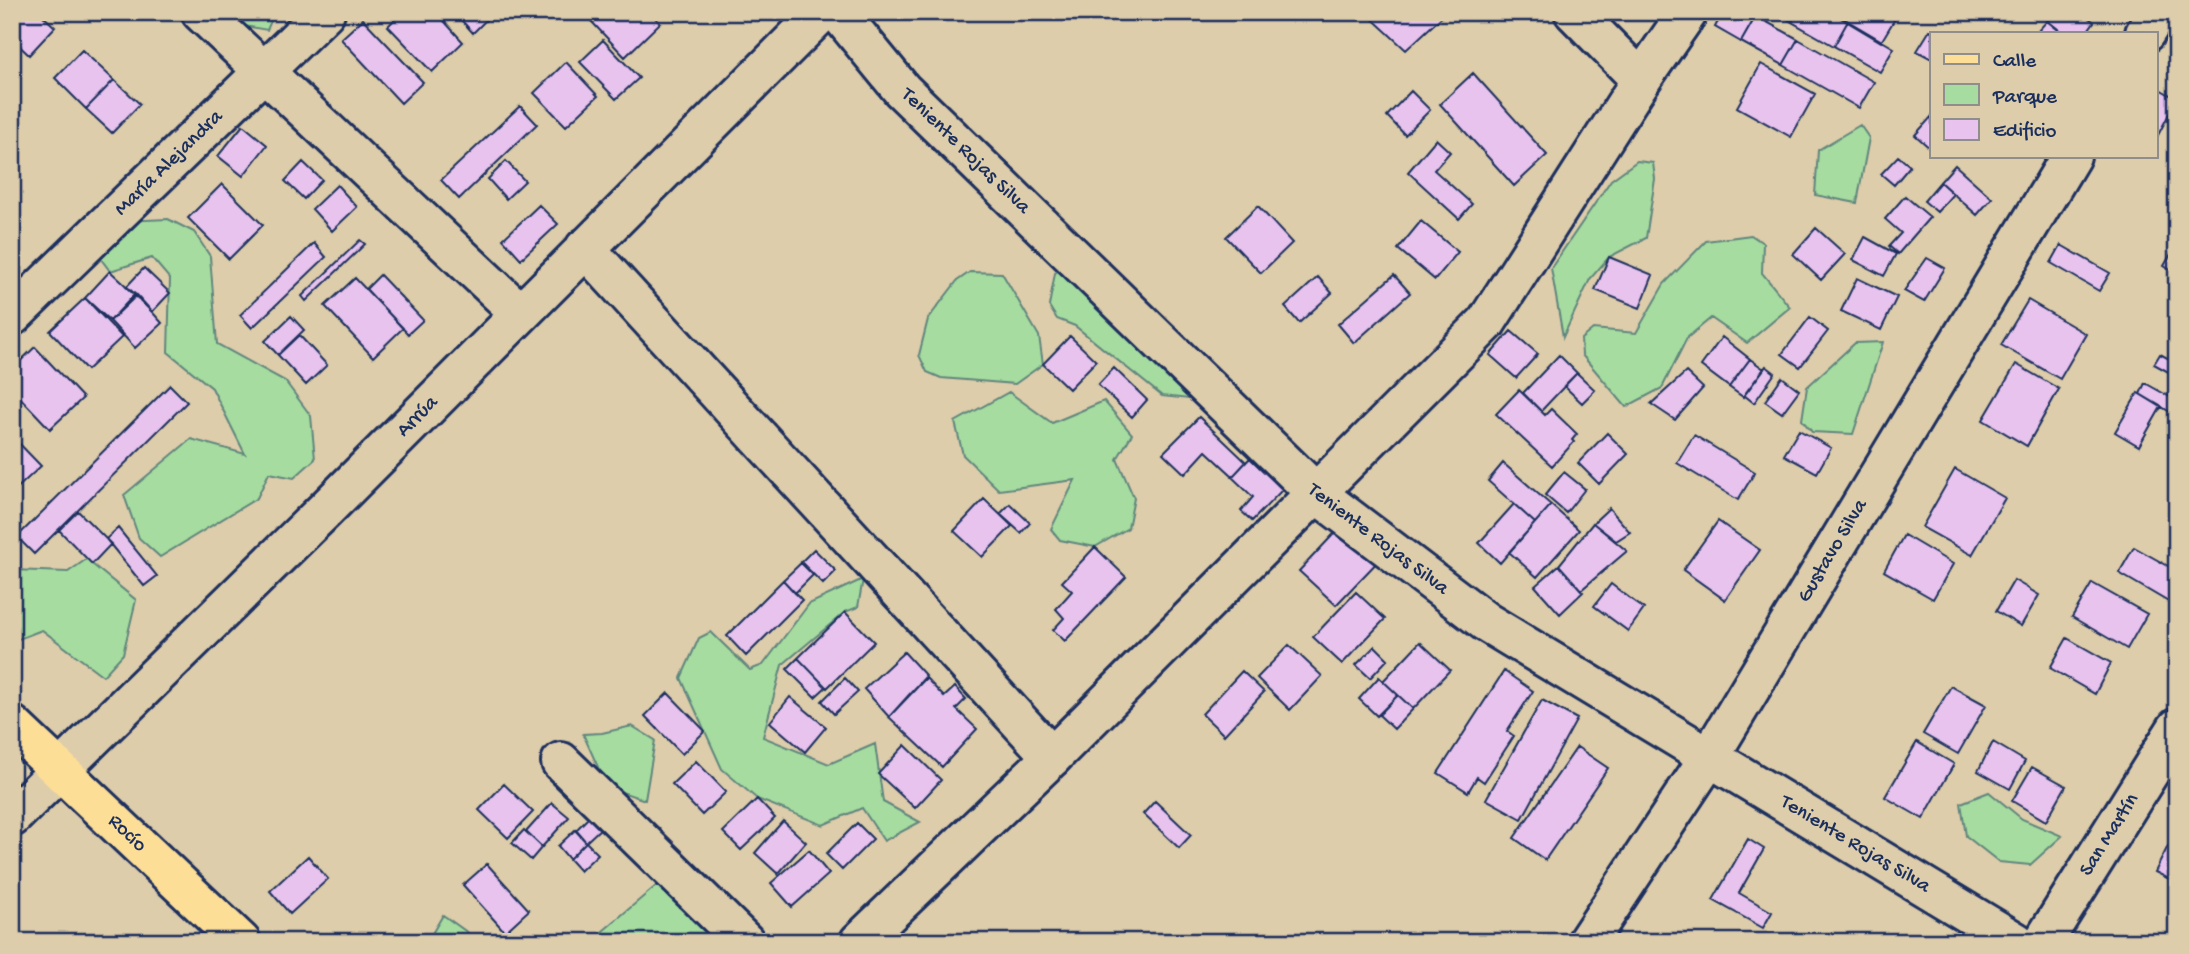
<svg xmlns="http://www.w3.org/2000/svg" width="2189" height="954" viewBox="0 0 2189 954" font-family="'Gochi Hand',sans-serif">
<rect width="100%" height="100%" fill="#decdaa"/>
<filter id="ink" filterUnits="userSpaceOnUse"><feTurbulence type="fractalNoise" baseFrequency=".0143" numOctaves="2"/><feDisplacementMap in="SourceGraphic" scale="14" xChannelSelector="R" yChannelSelector="G"/><feConvolveMatrix kernelMatrix="1 2 1 2 8 2 1 2 1" color-interpolation-filters="sRGB"/></filter>
<g filter="url(#ink)">
<path fill="#a6dc9f" stroke="#60867e" stroke-width="2" d="M237,12H275L267,30L239,25Z
M1860,125L1869,138L1857,203L1815,195L1818,150Z
M1637,161L1653,163L1655,179L1646,238L1609,257L1590,279L1563,337L1551,268L1611,180Z
M168,219L194,232L210,256L217,344L285,381L311,416L315,459L294,478L269,473L257,498L160,557L139,538L124,495L191,439L245,454L212,388L168,352L170,279L152,258L110,271L101,259L110,227L123,221Z
M1751,235L1763,243L1762,273L1790,307L1747,343L1711,318L1687,338L1662,388L1626,407L1582,355L1581,339L1593,329L1636,333L1664,284L1706,241Z
M1083,253L1096,258L1114,325L1185,343L1197,370L1189,399L1162,396L1075,326L1057,319L1049,306L1055,273Z
M970,272L1002,273L1039,336L1043,364L1015,384L941,378L927,372L919,355L928,319L957,281Z
M1883,342L1853,434L1812,432L1802,420L1807,387L1855,343Z
M1009,392L1052,423L1104,401L1132,434L1117,459L1134,498L1128,528L1095,547L1060,540L1051,529L1075,480L999,490L963,455L955,422Z
M91,556L92,564L136,600L123,654L103,676L42,630L16,640L12,638V570L68,572Z
M863,579L858,607L845,612L782,665L763,737L829,764L875,744L883,802L920,822L884,841L862,808L823,825L757,799L722,769L681,678L699,638L711,632L750,670L763,665L809,604Z
M632,726L655,740L645,800L607,787L583,734L602,733Z
M1989,792L2022,819L2062,836L2030,865L1999,862L1966,836L1961,803Z
M664,879L732,942H657L649,938L647,942H590Z
M443,915L468,933L465,942H427Z"/>
<path fill="#e7c3ee" stroke="#1b2f5e" stroke-width="2" d="M14,12H39L55,27L29,55L12,39Z
M402,12H436L463,42L432,72L388,26Z
M454,12H494L473,33Z
M601,12H650L660,23L625,57L591,21Z
M1365,12H1447L1406,50Z
M1723,12H1758L1741,42L1715,27Z
M1776,12H1797L1792,22Z
M1797,12H1832L1848,21L1834,46L1792,22Z
M1831,12H1899L1881,42Z
M2055,12H2081L2094,22L2086,33H2063L2048,21Z
M1756,16L1798,39L1783,65L1741,42Z
M363,19L423,82L401,103L341,39Z
M1848,21L1894,48L1880,72L1834,46Z
M2047,21L2062,33H2036Z
M1930,30L1936,33H1932V59L1917,51Z
M1798,39L1874,82L1859,108L1783,65Z
M603,40L639,78L616,99L580,62Z
M82,50L114,80L86,109L55,78Z
M566,62L598,96L566,126L534,93Z
M1761,64L1815,94L1791,137L1737,107Z
M1473,73L1547,155L1514,186L1440,104Z
M114,80L140,104L112,133L86,109Z
M2156,87L2177,99L2158,135L2156,133Z
M1411,91L1430,110L1405,135L1387,116Z
M520,106L537,124L459,199L441,180Z
M1932,116V150L1915,135Z
M243,125L267,145L243,176L218,156Z
M1436,139L1450,152L1434,170L1472,204L1459,219L1408,172Z
M1898,156L1910,166L1894,185L1881,174Z
M506,161L525,181L506,199L488,179Z
M303,162L322,180L304,199L285,181Z
M1955,165L1992,198L1977,215L1940,182Z
M1940,182L1953,194L1937,212L1924,201Z
M222,184L263,225L229,259L188,218Z
M337,185L357,207L332,231L312,209Z
M1905,196L1930,217L1898,254L1889,246L1901,233L1885,219Z
M539,205L558,224L521,259L503,239Z
M1258,206L1292,243L1261,273L1226,237Z
M1421,221L1458,252L1435,280L1398,249Z
M1816,228L1845,254L1821,280L1793,254Z
M1865,237L1896,254L1884,276L1853,260Z
M360,240L365,244L306,301L302,296Z
M314,243L326,257L252,328L240,315Z
M2061,245L2110,273L2099,291L2051,263Z
M2175,247L2177,248V274L2164,266Z
M1609,257L1653,275L1640,308L1595,290Z
M1927,258L1945,268L1924,302L1904,291Z
M144,268L170,293L152,312L126,287Z
M110,271L135,294L110,321L85,298Z
M380,275L423,320L408,334L366,289Z
M1394,275L1410,293L1354,343L1338,324Z
M1318,277L1332,293L1299,323L1285,307Z
M355,278L403,328L373,357L325,306Z
M1857,278L1897,297L1881,330L1841,311Z
M137,295L162,323L135,348L110,321Z
M85,298L122,337L87,370L50,331Z
M2028,300L2086,334L2060,379L2001,345Z
M291,316L304,330L278,355L265,341Z
M1810,317L1828,331L1800,367L1782,354Z
M1511,331L1538,354L1516,378L1490,355Z
M299,335L327,365L306,385L278,355Z
M1070,336L1096,361L1069,389L1043,364Z
M1722,337L1750,359L1729,387L1701,366Z
M35,347L83,398L50,429L12,389V369Z
M2160,354L2177,363L2174,375L2154,364Z
M1559,355L1577,373L1541,411L1523,393Z
M1750,359L1764,369L1743,397L1729,387Z
M2016,364L2059,389L2027,446L1983,420Z
M1766,366L1775,373L1754,403L1744,395Z
M1114,368L1147,400L1132,417L1098,385Z
M1686,372L1703,388L1675,420L1651,404Z
M1577,373L1595,390L1582,403L1564,386Z
M1782,377L1799,390L1782,413L1765,401Z
M2145,383L2177,401V416L2140,394Z
M170,385L187,402L34,554L17,537Z
M1519,390L1545,415L1551,409L1577,434L1572,440L1574,442L1552,466L1496,414Z
M2138,393L2161,407L2139,446L2115,432Z
M1199,417L1246,462L1233,476L1206,451L1185,474L1163,453Z
M1799,430L1831,448L1817,473L1784,455Z
M1607,433L1628,454L1599,484L1578,463Z
M1694,435L1755,472L1738,500L1677,463Z
M12,436L41,466L12,493Z
M1250,458L1283,489L1252,521L1241,511L1253,497L1232,477Z
M1503,463L1551,505L1535,523L1488,481Z
M1955,469L2005,498L1972,555L1922,527Z
M1564,472L1585,489L1566,513L1545,495Z
M984,499L1012,526L982,557L954,531Z
M1010,504L1030,523L1021,533L1000,514Z
M1514,504L1535,523L1500,563L1479,543Z
M1551,505L1579,530L1537,577L1509,552Z
M1609,508L1630,532L1616,541L1593,523Z
M78,511L111,544L92,564L59,530Z
M1347,520L1384,555L1336,605L1299,571Z
M1718,521L1760,550L1725,600L1683,570Z
M1593,523L1627,551L1581,590L1559,565Z
M118,528L157,576L144,586L106,539Z
M1904,535L1953,564L1933,599L1884,571Z
M1095,547L1126,577L1065,641L1053,630L1064,618L1056,609L1072,591L1062,582Z
M2134,547L2177,571V607L2119,573Z
M814,549L836,571L823,584L801,562Z
M801,563L813,575L795,593L783,580Z
M1559,565L1583,592L1560,614L1535,586Z
M783,580L802,600L746,656L727,636Z
M2014,580L2039,595L2021,626L1996,611Z
M2092,583L2147,614L2127,649L2072,617Z
M1611,584L1644,609L1628,631L1594,606Z
M1356,592L1385,619L1342,664L1313,637Z
M845,612L874,642L827,688L798,658Z
M2067,638L2111,663L2095,694L2050,668Z
M1420,642L1450,670L1413,709L1383,681Z
M1289,645L1322,676L1290,710L1257,678Z
M1375,646L1388,659L1370,678L1356,665Z
M904,652L926,676L889,717L864,689Z
M798,658L826,687L815,697L787,669Z
M1242,671L1264,692L1224,735L1202,714Z
M1504,671L1533,691L1507,731L1514,736L1484,782L1477,777L1468,792L1438,773Z
M1379,677L1398,695L1377,716L1359,699Z
M845,678L858,692L834,714L822,701Z
M926,678L944,697L955,687L966,699L956,709L977,729L942,767L889,717Z
M1951,686L1986,705L1958,754L1923,734Z
M668,693L705,731L682,754L645,716Z
M1398,695L1413,709L1394,729L1379,715Z
M790,697L826,727L805,752L770,722Z
M1542,700L1577,719L1522,819L1486,799Z
M1917,742L1954,764L1923,819L1885,797Z
M1993,742L2025,761L2010,789L1978,771Z
M905,745L941,780L915,808L878,774Z
M1577,747L1608,768L1545,860L1514,838Z
M696,761L726,792L702,815L672,784Z
M2032,767L2066,786L2046,821L2012,801Z
M504,784L533,812L508,838L479,810Z
M757,799L775,818L741,850L723,832Z
M1155,801L1191,835L1179,848L1143,814Z
M552,803L569,817L542,847L526,832Z
M590,816L601,828L586,842L576,830Z
M783,821L806,842L778,874L755,853Z
M857,823L873,839L842,870L826,854Z
M524,830L542,847L531,860L512,843Z
M575,830L586,842L569,859L558,846Z
M1748,839L1764,849L1739,893L1772,912L1763,928L1713,900Z
M586,842L598,854L580,871L569,859Z
M2168,846L2177,850V883L2155,872Z
M809,850L829,874L792,907L771,883Z
M308,856L328,879L290,914L270,891Z
M487,864L529,910L505,932L463,885Z"/>
<g fill="none" stroke-linecap="round" stroke-linejoin="round">
<defs>
<g id="minor">
<path d="M201,12L520,313"/>
<path id="s1" d="M838,12L902,90L1317,494L1486,622L2016,942"/>
<path d="M1574,12L1641,80"/>
<path d="M2145,33L2158,12"/>
<path d="M585,248L1052,757"/>
<path id="s2" d="M12,316L325,12"/>
<path d="M561,762L745,942"/>
<path id="s3" d="M12,817L326,509L822,12"/>
<path d="M859,942L1052,757L1486,323L1641,80L1688,12"/>
<path id="s4" d="M1587,942L1710,756L2071,156"/>
<path id="s5" d="M2043,942L2177,728"/>
</g>
<g id="major">
<path id="s6" d="M12,725L241,942"/>
</g>
</defs>
<use href="#minor" stroke="#1b2f5e" stroke-width="44"/>
<use href="#major" stroke="#1b2f5e" stroke-width="44"/>
<use href="#minor" stroke="#decdaa" stroke-width="38"/>
<use href="#major" stroke="#fdde96" stroke-width="38"/>
</g>
</g>
<g text-anchor="middle" dominant-baseline="central" stroke-width="6" stroke-linejoin="round" paint-order="stroke">
<g font-size="21" fill="#1b2f5e" stroke="#decdaa">
<text stroke="none"><textPath href="#s1" startOffset="189">Teniente Rojas Silva</textPath></text>
<text stroke="none"><textPath href="#s2" startOffset="219">María Alejandra</textPath></text>
<text stroke="none"><textPath href="#s3" startOffset="570">Arrúa</textPath></text>
<text stroke="none"><textPath href="#s1" startOffset="756">Teniente Rojas Silva</textPath></text>
<text stroke="none"><textPath href="#s4" startOffset="462">Gustavo Silva</textPath></text>
<text stroke="none"><textPath href="#s6" startOffset="158">Rocío</textPath></text>
<text stroke="none"><textPath href="#s5" startOffset="126">San Martín</textPath></text>
<text stroke="none"><textPath href="#s1" startOffset="1323">Teniente Rojas Silva</textPath></text>
</g>
</g>
<rect width="2189" height="954" fill="none" stroke="#decdaa" stroke-width="42"/>
<rect x="21" y="21" width="2147" height="912" fill="none" stroke="#1b2f5e" stroke-width="2.5" filter="url(#ink)"/>
<rect x="1930" y="32" width="228" height="126" fill="#decdaa" stroke="#908e8c" stroke-width="2"/>
<rect x="1944" y="54" width="35" height="10" fill="#fdde96" stroke="#908e8c" stroke-width="2"/>
<text x="1993" y="66" font-size="21" fill="#1b2f5e">Calle</text>
<rect x="1944" y="84" width="35" height="21" fill="#a6dc9f" stroke="#908e8c" stroke-width="2"/>
<text x="1993" y="102" font-size="21" fill="#1b2f5e">Parque</text>
<rect x="1944" y="119" width="35" height="21" fill="#e7c3ee" stroke="#908e8c" stroke-width="2"/>
<text x="1993" y="136" font-size="21" fill="#1b2f5e">Edificio</text>
</svg>
